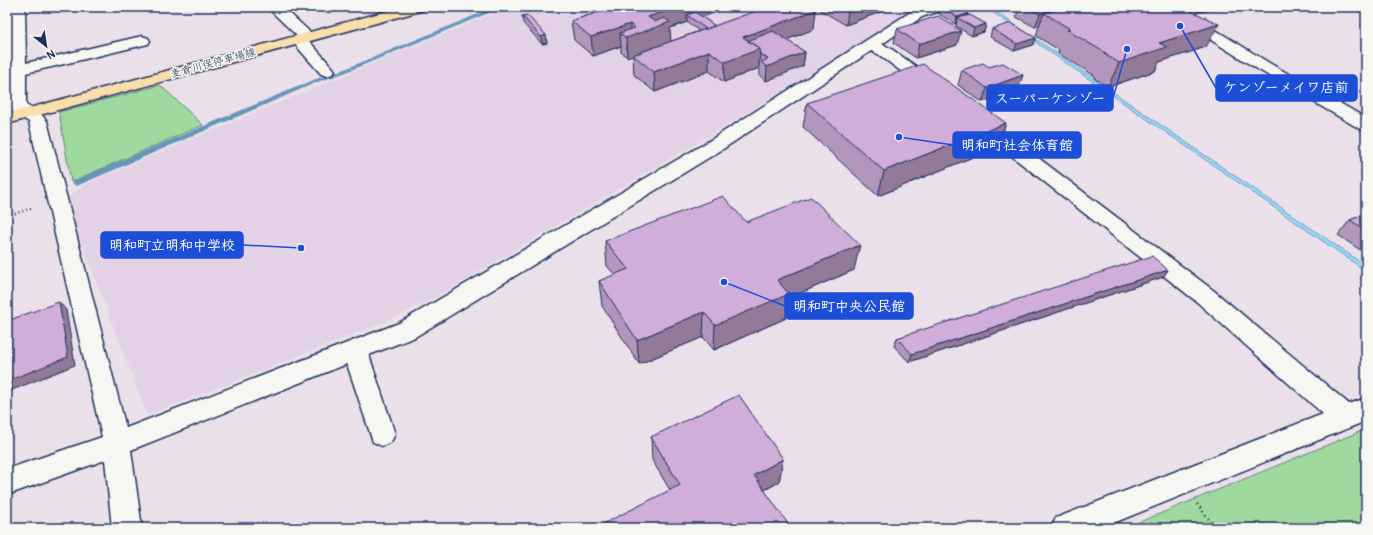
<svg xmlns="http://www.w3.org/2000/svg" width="1373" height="535" viewBox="0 0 1373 535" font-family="Pangolin,'Klee One',sans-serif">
<rect width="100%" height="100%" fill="#ebe0ea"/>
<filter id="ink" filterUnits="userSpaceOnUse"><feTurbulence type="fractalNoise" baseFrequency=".025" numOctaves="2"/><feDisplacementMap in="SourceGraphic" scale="8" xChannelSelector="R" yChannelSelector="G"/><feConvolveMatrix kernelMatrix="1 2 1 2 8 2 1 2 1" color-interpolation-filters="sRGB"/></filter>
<g filter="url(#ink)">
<path fill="#e3d1e5" d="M508,7H926L912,12L727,125L434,298L381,324L147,415L65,199L90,182Z"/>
<path fill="#9fd99e" stroke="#5d847e" d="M160,85L203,125L71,182L59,112Z
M1366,429V528H1125Z"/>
<path fill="#96dbf8" stroke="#6596ba" d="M985,7H989L1366,266V271Z"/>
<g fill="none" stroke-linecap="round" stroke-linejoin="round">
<path fill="#6596ba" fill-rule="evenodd" d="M495,7H503L344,73L320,81L79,185L76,186L72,183L73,181L316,79L340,71Z"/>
<defs>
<path id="minor" d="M11,7H25L26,63L142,36L148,38L150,41L148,44L26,73V105L40,113L47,121L126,428L399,323L709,141L912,11L923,7H945L943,10L922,17L882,44L890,48L938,82L940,86L938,90L932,91L926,90L878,54L871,51L723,149L415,337L369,355L395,434L391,442L382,446L373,442L347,364L131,450L142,528H112L105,460L7,495V469L102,437L29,122L13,112L8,106Z
M267,7H283L312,34L315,37L309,41L333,68L335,71L333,74L327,76L321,74L291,40L297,36Z
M1161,7H1178L1271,64L1366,118V130L1360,129L1259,70L1163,10Z
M977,115L983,116L1213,290L1349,404L1366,398V421L1101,528H1051L1056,518L1323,414L1197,302L971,124L968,120L971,116Z"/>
<path id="major" d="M402,7H426L424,10L7,124V114Z"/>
</defs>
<use href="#minor" stroke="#1b2f5e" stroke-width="3"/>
<use href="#major" stroke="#1b2f5e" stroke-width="3"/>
<path stroke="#1b2f5e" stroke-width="2.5" stroke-dasharray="1 3" stroke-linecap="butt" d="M7,216L33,208"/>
<path stroke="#1b2f5e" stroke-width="3" stroke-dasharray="1 3.5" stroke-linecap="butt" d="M1197,504L1216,528"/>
<use href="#minor" fill="#f6f6f2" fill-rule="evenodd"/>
<use href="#major" fill="#f8deab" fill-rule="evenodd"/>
</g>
<path fill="#b396bb" stroke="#1b2f5e" d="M614,7L702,17L715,26L767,7H814L812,8L814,29L786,40L805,52L803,66L766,81L760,76V70L759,68L724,82L709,71L655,92L634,75L633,55L699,31L687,22L670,28L627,57L621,52V46L593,56L574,40L571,21Z
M745,7H764L752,11Z
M815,7H893L846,25Z
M941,7L968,14V15L986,24L984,32L972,36L956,26V24H955L939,14Z
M1019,7H1183L1206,47L1159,62L1155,71L1108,87L1094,78L1095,76L1058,53L1059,50L1036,36L1039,26L1035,27L1016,17Z
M1191,7H1230L1198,12Z
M522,16L547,43L542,44L523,23Z
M897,29L957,45L916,58L894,43Z
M992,29L1036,38L1033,45L1014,51L990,37Z
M962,70L1018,90L982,102L958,85Z
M807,103L1006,123L997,147L878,196L803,127Z
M1366,214V254L1338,235L1350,220Z
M746,222L854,270L789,298L786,318L714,350L703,337L639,364L602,306L599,281L615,275L607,266L605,241Z
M1168,270L1163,277L909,362L894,346L897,338Z
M651,437L783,459L779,482L765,490H670L652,460Z"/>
<path fill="#927a98" stroke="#1b2f5e" d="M677,7H731L694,20L687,15V22L670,28L671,42L627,57L626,38L620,33L621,46L593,56L591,37L630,24V36L648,17Z
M752,7H764L752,11Z
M860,7H893L846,25L848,12Z
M1060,7H1071L1044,13L1039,26L1035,27L1040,14Z
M1200,7H1230L1198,12Z
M816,10L814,29L760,50L759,68L724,82L725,62L743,37Z
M968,14L966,21L958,18L956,24H955L957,17Z
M986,24L984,32L972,36L974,28Z
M1219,24L1206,47L1159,62L1155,71L1108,87L1119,63L1159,43Z
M961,31L957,45L916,58L919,44Z
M546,35L547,43L542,44L541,37Z
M1036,38L1033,45L1014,51L1017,44Z
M709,51V71L655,92L654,72Z
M805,52L803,66L766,81L767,67Z
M1023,75L1018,90L982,102L987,88Z
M1006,123L997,147L878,196L884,171Z
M860,245L854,270L789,298L786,318L714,350L715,325L777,280Z
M1168,270L1163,277L909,362L912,354Z
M59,302L66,310L75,365L7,392V381Z
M704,312L703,337L639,364L637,340Z
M783,459L779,482L751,497L754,475Z"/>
<path fill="#d0aed9" stroke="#1b2f5e" d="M614,7H677L648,17L655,22L664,18L670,22L626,38L620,33L635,28L630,24L591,37L571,21Z
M767,7H811L816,10L743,37L760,49L725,62L709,51L654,72L633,55Z
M840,7H860L848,12Z
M941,7H957L968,14L957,17Z
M1027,7H1060L1040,14Z
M1066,7H1183L1219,24L1159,43L1167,47L1119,63L1104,54H1107L1067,30L1070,29L1044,13Z
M695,12L715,26L706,29L687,15Z
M527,15L546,35L541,37L522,16Z
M970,15L986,24L974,28L958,18Z
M938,16L961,31L919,44L897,29Z
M1011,23L1036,38L1017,44L992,29Z
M773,31L805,52L767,67L761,62L768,59L760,54V49L748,41Z
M983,63L989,67L1003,63L1023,75L987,88L962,70Z
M923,64L1006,123L884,171L807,103Z
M723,196L746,222L811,197L860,245L777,280L789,294L715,325L704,312L637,340L599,281L628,269L605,241Z
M1366,214V230L1350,220Z
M1152,256L1168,270L912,354L897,338Z
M59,302L68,357L7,381V321Z
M739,395L783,459L754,475L791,528H595L680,485L651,437Z"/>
</g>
<g text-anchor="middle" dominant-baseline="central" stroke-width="3" stroke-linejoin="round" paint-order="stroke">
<g font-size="11" fill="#1b2f5e" stroke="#f6f6f2">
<text transform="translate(213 63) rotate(-15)">麦倉川俣停車場線</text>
</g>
</g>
<path fill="none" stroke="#1d4ed8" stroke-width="1.5" d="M1180 26L1216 88M1127 49L1113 98M899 137L953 145M301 248L243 245M724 282L785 306"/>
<g fill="#1d4ed8" stroke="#f6f6f2" stroke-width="1.5">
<circle cx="1180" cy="26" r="4"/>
<circle cx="1127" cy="49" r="4"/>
<circle cx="899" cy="137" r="4"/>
<circle cx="301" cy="248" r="4"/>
<circle cx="724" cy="282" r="4"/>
</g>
<g fill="#1d4ed8" stroke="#1d4ed8" stroke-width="1.5">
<rect x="1216" y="75" width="141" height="26" rx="4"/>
<rect x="987" y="85" width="126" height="26" rx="4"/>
<rect x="953" y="132" width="128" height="26" rx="4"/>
<rect x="101" y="232" width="142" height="26" rx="4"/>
<rect x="785" y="293" width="128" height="26" rx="4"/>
</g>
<g font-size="14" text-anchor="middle" font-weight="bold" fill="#fff">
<text x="1286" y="92">ケンゾーメイワ店前</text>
<text x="1050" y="103">スーパーケンゾー</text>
<text x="1017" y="150">明和町社会体育館</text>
<text x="172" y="250">明和町立明和中学校</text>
<text x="849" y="311">明和町中央公民館</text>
</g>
<rect width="1373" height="535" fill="none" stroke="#f6f6f2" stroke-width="24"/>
<rect x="12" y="12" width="1349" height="511" fill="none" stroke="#1b2f5e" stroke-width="1.5" filter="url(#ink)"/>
<g transform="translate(46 46) rotate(150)" stroke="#f6f6f2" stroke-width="3" paint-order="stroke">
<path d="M0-3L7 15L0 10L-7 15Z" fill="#1b2f5e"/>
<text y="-6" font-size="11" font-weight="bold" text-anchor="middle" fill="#1b2f5e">N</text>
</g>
</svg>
